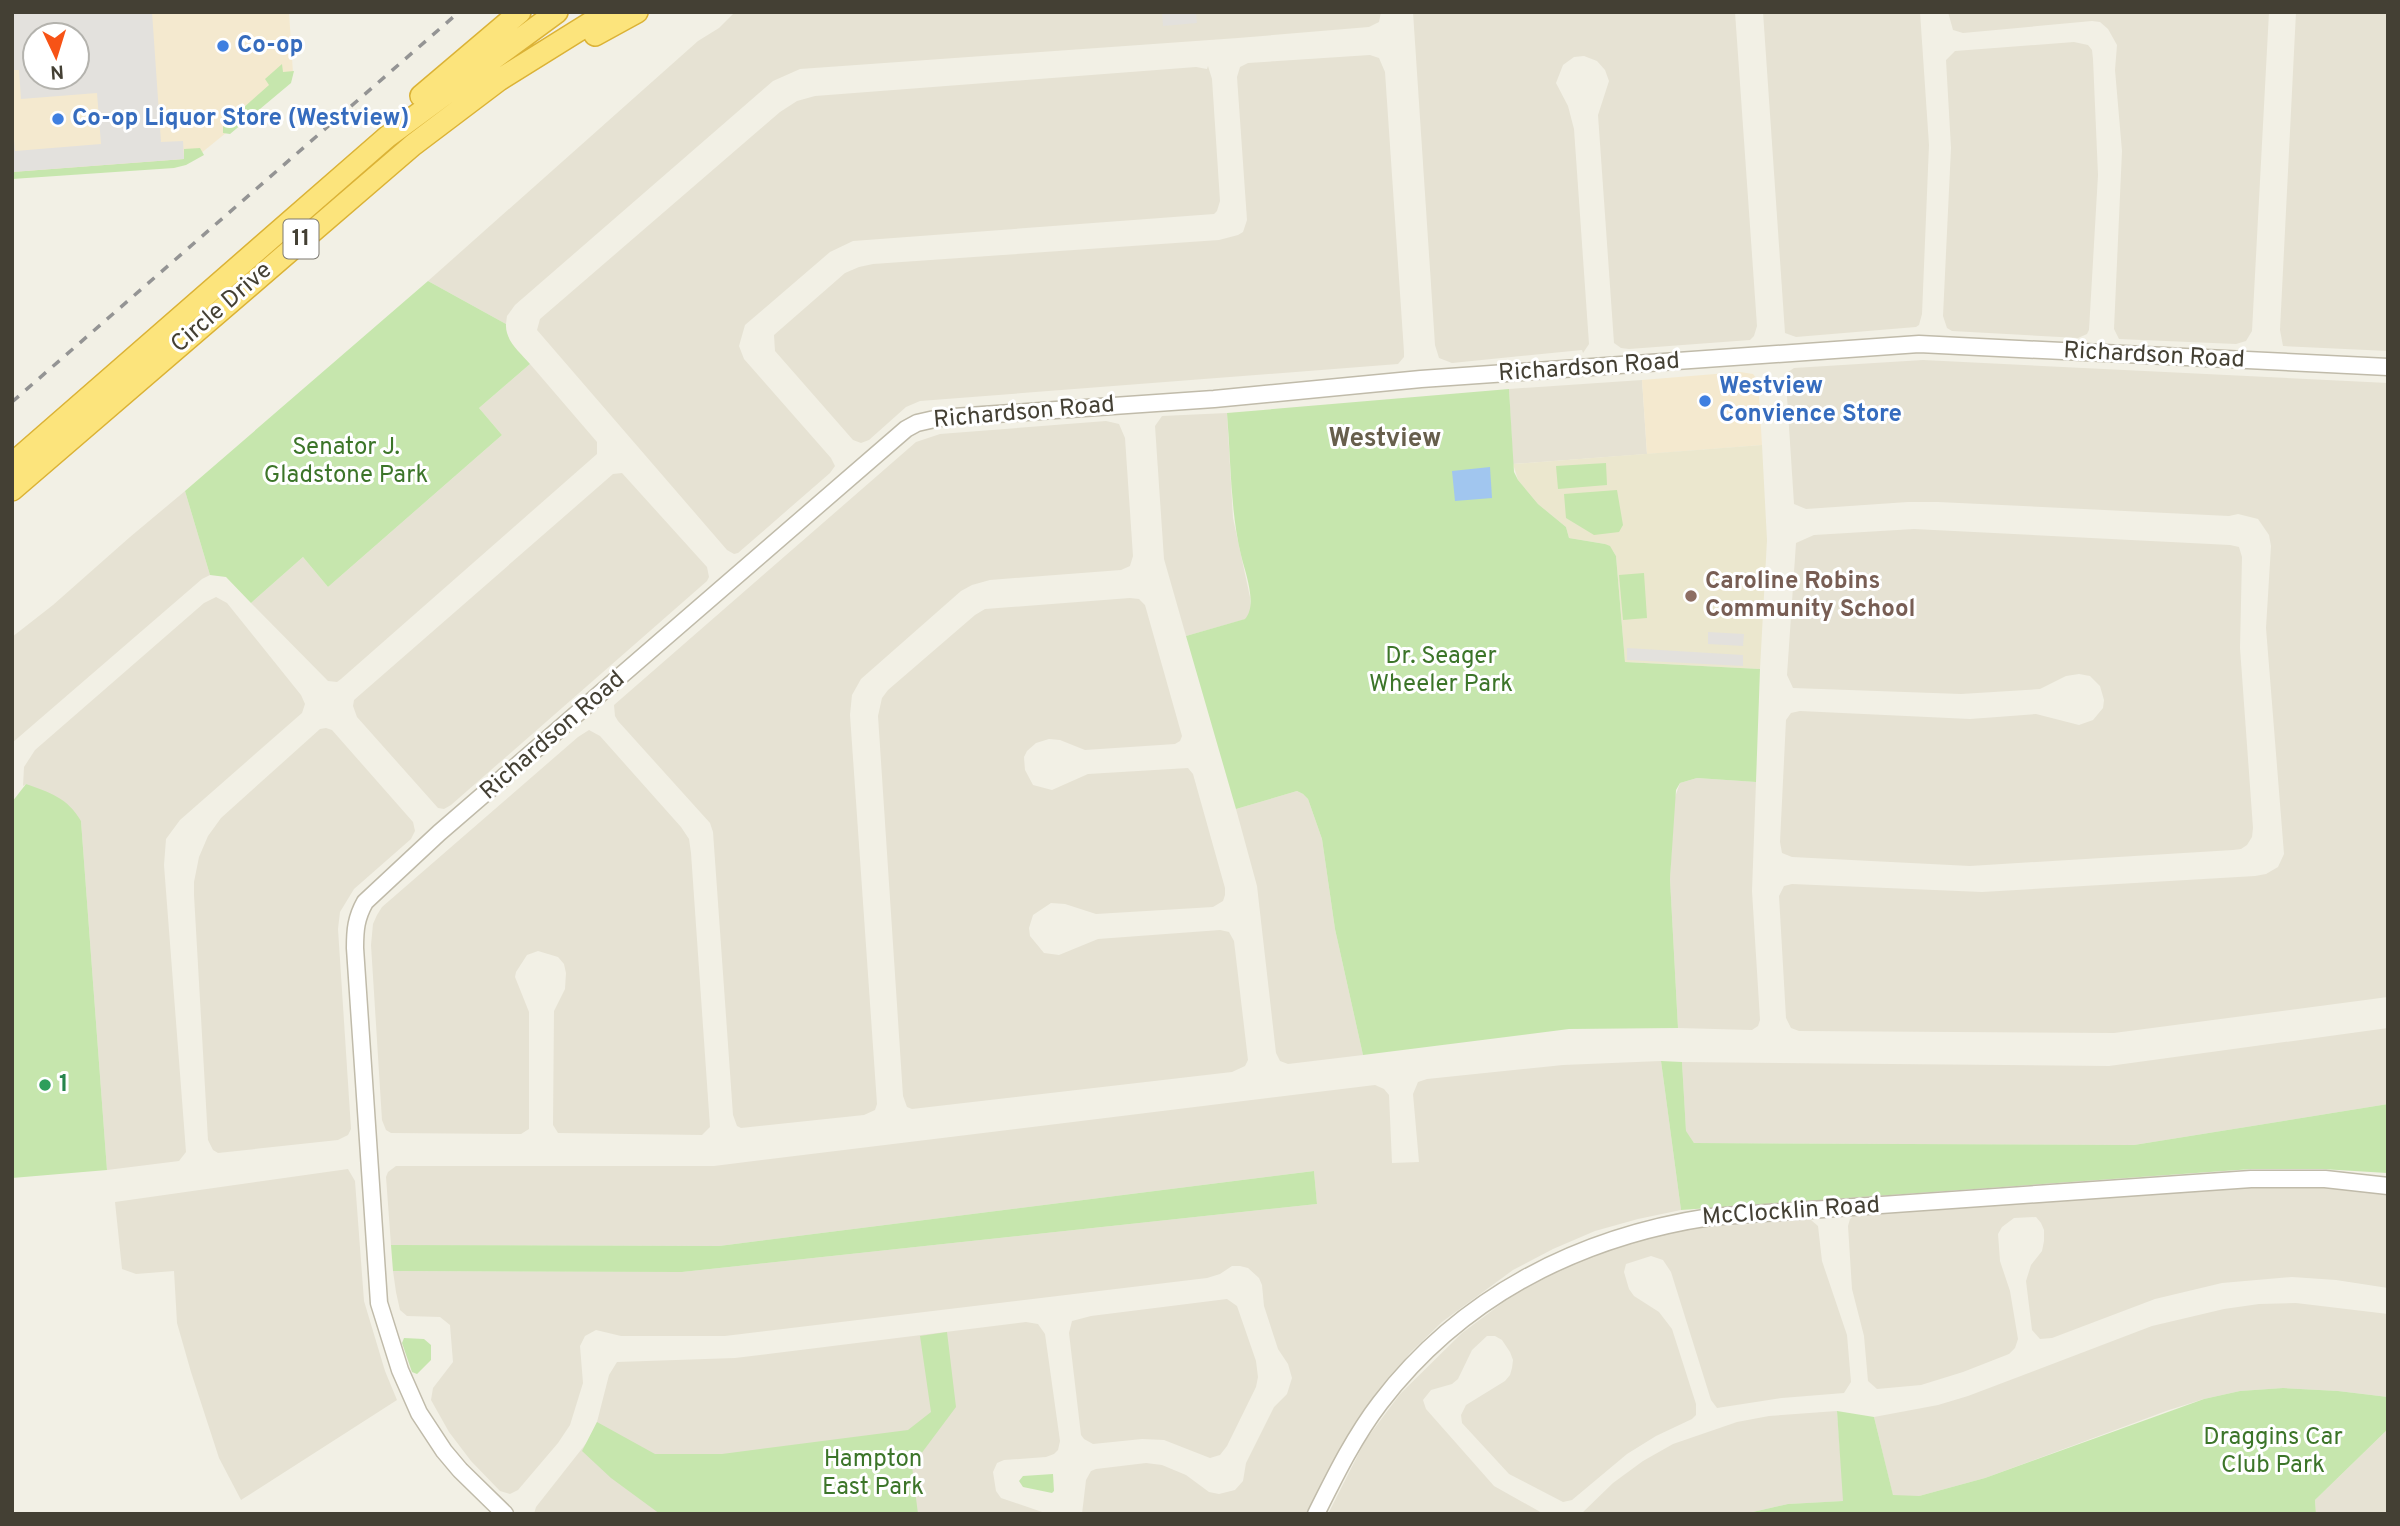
<svg xmlns="http://www.w3.org/2000/svg" width="2400" height="1526" viewBox="0 0 2400 1526" font-family="Overpass,sans-serif">
<rect width="100%" height="100%" fill="#f2f0e5"/>
<path fill="#e6e2d3" d="M735,12H1381L1379,22L1369,27L1238,38L800,69L773,81L515,305L507,316L506,324L428,281L698,41L719,28Z
M1413,12H1735L1757,326L1754,336L1750,340L1629,349L1621,348L1614,343L1598,115L1609,81L1605,70L1597,61L1584,56L1574,57L1563,65L1556,83L1568,106L1574,129L1589,344L1583,353L1582,350L1452,363L1439,358L1435,345Z
M1763,12H1920L1929,145L1922,314L1919,325L1916,327L1796,337L1785,333Z
M1948,12H2269L2252,331L2246,341L2236,344L2119,339L2114,329L2122,151L2115,70L2117,45L2108,29L2100,22L2092,21L1963,33L1953,30Z
M2296,12H2388V351L2283,346L2280,330Z
M2074,42L2088,45L2092,50L2093,59L2098,175L2089,330L2087,334L2078,338L1952,331L1947,328L1943,316L1951,148L1946,60L1955,51Z
M1370,55L1379,58L1385,72L1404,352V357L1398,364L920,401L906,407L869,440L861,443L853,440L775,351L774,335L845,273L859,267L873,264L1219,240L1238,235L1243,232L1247,220L1237,77L1240,67L1248,63Z
M1208,66L1212,79L1220,201L1217,211L1214,214L853,241L830,252L745,325L739,346L744,359L831,458L835,466L830,473L738,553L734,554L727,550L537,330L540,319L780,112L797,101L815,96L1196,67L1207,69Z
M1923,360L2388,383V997L2114,1033L1799,1031L1791,1028L1786,1018L1779,896L1784,886L1792,884L1982,892L2255,876L2266,874L2278,867L2284,854L2266,628L2271,546L2269,535L2258,519L2238,514L2229,516L1938,502H1908L1806,509L1794,504L1786,381L1788,372L1794,368Z
M530,364L597,442V454L341,679L337,682L328,681L251,603L303,557L328,587L502,435L479,408Z
M1642,380L1647,454L1513,464L1509,389Z
M1227,413L1233,518L1250,597L1251,611L1246,619L1186,636L1164,559L1155,426L1162,416Z
M1106,421L1119,424L1125,438L1133,556L1130,566L1121,570L990,580L972,585L961,591L861,679L852,695L850,715L877,1104L875,1110L864,1115L741,1128L737,1126L733,1115L713,832L710,823L618,721L615,716L614,705L916,442L940,434Z
M622,473L707,567L709,577L707,581L451,805L444,809L438,808L357,717L353,706L354,700L613,474Z
M185,491L210,575L202,579L12,743V637L53,605L130,537Z
M1914,529L2230,545L2239,547L2242,557L2240,648L2253,828L2252,837L2247,845L2241,849L2233,850L1970,866L1792,857L1782,853L1780,842L1786,720L1791,713L1800,711L1970,719L2036,714L2079,725L2093,720L2103,708L2104,700L2100,686L2090,676L2079,674L2066,676L2040,689L1961,694L1793,688L1787,675L1796,543L1814,535Z
M216,597L227,603L301,695L305,704L302,713L180,820L166,839L164,865L186,1152L179,1161L107,1170L81,821L26,784L23,786L24,767L35,750L204,603Z
M1130,598L1139,599L1145,605L1180,729L1182,736L1180,741L1175,744L1085,750L1060,740L1049,739L1036,743L1027,751L1024,757L1025,770L1033,785L1052,790L1088,774L1188,768L1193,774L1225,888V895L1223,901L1213,907L1096,914L1065,904L1051,903L1033,915L1029,928L1030,936L1044,953L1059,955L1098,939L1220,930L1229,932L1234,941L1248,1060L1245,1066L1232,1072L912,1109L907,1107L903,1096L878,716L882,698L888,690L975,615L985,609Z
M326,728L332,730L413,822L415,831L411,839L354,889L340,912L338,929L351,1129L348,1135L338,1140L218,1153L213,1150L208,1140L194,895V882L199,857L208,836L221,818L320,729Z
M589,730L600,736L681,827L689,839L691,853L710,1127L702,1135L558,1133L553,1125L554,1011L565,989L566,973L564,964L558,957L538,951L527,955L516,972L515,977L529,1012V1129L521,1134L391,1133L386,1130L382,1120L371,945L373,924L377,915L382,907L578,737Z
M1697,778L1756,782L1752,891L1760,1020L1758,1026L1752,1030L1678,1028L1670,879L1674,800L1680,783Z
M1297,791L1303,794L1308,799L1322,839L1335,929L1363,1055L1288,1064L1280,1061L1276,1053L1257,886L1236,809Z
M2388,1028V1104L2134,1145L1694,1143L1686,1132L1682,1062L2109,1066Z
M1661,1061L1681,1210L1638,1219L1595,1231L1553,1249L1513,1270L1442,1322L1410,1353L1365,1411L1333,1461L1306,1514H1082L1086,1480L1091,1471L1096,1469L1146,1463L1162,1465L1186,1475L1209,1492L1219,1494L1235,1490L1243,1481L1246,1463L1274,1407L1287,1394L1292,1378L1288,1364L1278,1349L1264,1306L1262,1285L1259,1278L1248,1268L1240,1266H1232L1220,1274L1207,1278L725,1336H621L596,1330L585,1336L580,1346L583,1383L570,1425L558,1443L518,1490L510,1494L500,1491L471,1461L449,1432L431,1400L433,1388L453,1362L450,1325L440,1317L407,1316L400,1310L396,1292L393,1271L682,1272L1317,1204L1314,1171L719,1246L391,1245L386,1177L388,1172L396,1166H714L1375,1085L1384,1089L1389,1095L1392,1163L1419,1162L1413,1094L1418,1082L1427,1079L1563,1065Z
M348,1169L355,1181L364,1301L385,1371L397,1400L241,1500L219,1458L191,1372L177,1323L174,1271L136,1274L122,1269L115,1202Z
M2286,1182L2388,1193V1288L2336,1280L2292,1277L2222,1283L2155,1299L2052,1338L2040,1339L2032,1330L2026,1281L2031,1265L2042,1251L2044,1241V1230L2041,1223L2036,1217L2014,1218L2002,1227L1998,1234L2000,1261L2010,1291L2018,1339L2015,1348L2009,1354L1963,1372L1921,1385L1877,1389L1868,1381L1864,1336L1852,1289L1848,1226L1850,1219L1857,1213Z
M1805,1220H1811L1818,1226L1822,1261L1847,1335L1851,1382L1844,1393L1782,1398L1717,1408L1711,1400L1671,1272L1663,1260L1651,1256L1626,1264L1624,1272L1629,1289L1634,1296L1659,1312L1672,1329L1696,1404V1415L1692,1419L1656,1436L1627,1454L1572,1500L1563,1502L1509,1474L1462,1423L1461,1415L1466,1405L1505,1381L1510,1375L1512,1368L1513,1360L1510,1352L1502,1340L1495,1336H1487L1472,1350L1458,1379L1452,1384L1431,1390L1423,1400L1426,1409L1494,1486L1544,1514H1328L1365,1441L1400,1394L1462,1333L1505,1301L1553,1272L1578,1261L1604,1251L1680,1229Z
M1227,1299L1237,1306L1256,1361L1258,1377L1256,1387L1227,1446L1220,1455L1210,1458L1164,1440L1142,1439L1093,1444L1084,1439L1081,1435L1069,1333L1072,1321L1091,1316Z
M2296,1303L2388,1314V1397L2338,1391L2283,1388L2240,1391L2204,1399L2169,1410L1985,1478L1919,1496H1893L1874,1417L1938,1405L1968,1396L2152,1326L2224,1309L2259,1304Z
M1026,1322L1038,1324L1045,1334L1060,1441L1058,1450L1054,1454L1046,1457L1004,1460L997,1463L993,1472L996,1491L1001,1498L1048,1514H534L536,1507L588,1441L597,1422L609,1375L617,1362L735,1358Z
M1837,1411L1844,1501L1788,1504L1744,1514H1581L1613,1483L1643,1461L1673,1444L1737,1422L1769,1416Z
M2388,1429V1514H2316L2315,1500Z"/>
<path fill="#f4e9cf" fill-rule="evenodd" d="M12,12H289L293,73L286,84L189,163L12,178ZM35,35H77V77H35Z
M1740,372L1753,374L1758,380L1762,445L1647,454L1642,380Z"/>
<path fill="#ebe7ce" d="M1762,445L1767,540L1760,669L1625,662L1616,556L1613,551L1605,544L1569,538L1566,527L1538,504L1518,480L1513,464Z"/>
<path fill="#c6e6ad" d="M282,64L283,72L294,71L291,83L230,134L223,133V126L269,85L265,79Z
M200,148L204,155L186,165L174,168L12,179V172L184,159V149Z
M428,281L506,324C505,341 520,352 530,364L479,408L502,435L328,587L303,557L251,603L226,577L210,575L185,491Z
M1509,389L1514,472L1518,480L1538,504L1566,527L1569,538L1605,544L1610,546L1616,556L1625,662L1760,669L1756,782L1697,778L1680,783L1676,790L1670,879L1678,1028L1569,1029L1363,1055L1335,929L1322,839L1308,799L1303,794L1297,791L1236,809L1186,636L1245,619C1258,605 1245,572 1241,555C1230,509 1231,460 1227,413Z
M1606,463L1607,485L1558,489L1556,466Z
M1617,490L1623,525L1619,532L1594,535L1566,518L1564,494Z
M1644,573L1647,618L1623,620L1619,575Z
M26,784C49,792 68,798 81,821L107,1170L12,1178V802Z
M1661,1061L1682,1062L1686,1131L1694,1143L2134,1145L2388,1104L2387,1173L2322,1169H2252L1681,1210Z
M1314,1171L1317,1204L682,1272L393,1271L391,1245L719,1246Z
M947,1332L956,1407L912,1466L918,1514H660L611,1478L582,1451L597,1422L655,1454H722L908,1430L931,1412L920,1336Z
M404,1338L424,1339L431,1345V1360L417,1374L412,1372L402,1343Z
M2283,1388L2338,1391L2388,1397V1429L2315,1500L2316,1514H1744L1788,1504L1843,1501L1837,1411L1874,1417L1893,1495L1919,1496L1985,1478L2204,1399L2240,1391Z
M1053,1474L1054,1491L1052,1493L1023,1487L1019,1481L1023,1476Z"/>
<path fill="#e3e1dd" fill-rule="evenodd" d="M12,12H152L161,142L183,141L184,159L12,172V119L15,151L101,144L97,93L21,99L19,70H12ZM35,35H77V77H35Z
M1162,12H1196L1197,23L1163,26Z
M1708,632L1744,634L1743,646L1708,644Z
M1627,648L1743,655V666L1627,660Z"/>
<path fill="#a1c6ef" d="M1490,467L1492,498L1455,501L1452,471Z"/>
<g fill="none" stroke-linecap="round" stroke-linejoin="round">
<defs>
<path id="tertiary" d="M505,1514L460,1470L444,1451L419,1413L400,1370L379,1303L355,948C355,930 356,918 365,902L439,833L906,429L917,423L939,418L1214,399L1421,379L1919,344L2388,367
M1316,1514C1335,1476 1354,1437 1380,1403C1462,1296 1579,1237 1710,1217L2251,1179H2325L2388,1186"/>
<path id="trunk" d="M595,35L637,12
M421,96L520,12
M12,464L387,137L557,12
M12,490L413,145L499,80L608,12"/>
</defs>
<use href="#tertiary" stroke="#c0bbaa" stroke-width="19"/>
<use href="#trunk" stroke="#dbb236" stroke-width="24"/>
<use href="#tertiary" stroke="#fff" stroke-width="16"/>
<use href="#trunk" stroke="#fce47c" stroke-width="21"/>
<path stroke="#949494" stroke-width="3.5" stroke-dasharray="9 9" stroke-linecap="butt" d="M12,402L459,12"/>
</g>
<g fill="#3f7fe0" stroke="#fff" stroke-width="2.5">
<circle cx="223" cy="46" r="7"/>
<circle cx="58" cy="119" r="7"/>
<circle cx="1705" cy="401" r="7"/>
</g>
<circle fill="#8d6e63" stroke="#fff" stroke-width="2.5" cx="1691" cy="596" r="7"/>
<circle fill="#2e9e5b" stroke="#fff" stroke-width="2.5" cx="45" cy="1085" r="7"/>
<g text-anchor="middle" dominant-baseline="central" stroke-width="6" stroke-linejoin="round" paint-order="stroke">
<rect fill="#fff" stroke="#7c7971" stroke-width="2" x="283.5" y="219.5" width="35" height="39" rx="5"/>
<g font-size="23" font-weight="bold" fill="#444034">
<text x="301" y="239">11</text>
</g>
<g font-size="24" font-weight="bold" fill="#366cbe" stroke="#fff" text-anchor="start">
<text x="237" y="46">Co-op</text>
<text x="72" y="119">Co-op Liquor Store (Westview)</text>
<text x="1719" y="387">Westview<tspan x="1719" dy="28">Convience Store</tspan></text>
</g>
<g font-size="24" fill="#444034" stroke="#fff">
<text transform="translate(222 308) rotate(-41)">Circle Drive</text>
<text transform="translate(2154 356) rotate(3)">Richardson Road</text>
<text transform="translate(1589 368) rotate(-4)">Richardson Road</text>
<text transform="translate(1024 413) rotate(-5)">Richardson Road</text>
<text transform="translate(553 736) rotate(-41)">Richardson Road</text>
<text transform="translate(1791 1212) rotate(-4)">McClocklin Road</text>
</g>
<g font-size="24" fill="#3c7529" stroke="#fff">
<text x="346" y="448">Senator J.<tspan x="346" dy="28">Gladstone Park</tspan></text>
<text x="1441" y="657">Dr. Seager<tspan x="1441" dy="28">Wheeler Park</tspan></text>
<text x="2273" y="1438">Draggins Car<tspan x="2273" dy="28">Club Park</tspan></text>
<text x="873" y="1460">Hampton<tspan x="873" dy="28">East Park</tspan></text>
</g>
<g font-size="24" font-weight="bold" fill="#785e54" stroke="#fff" text-anchor="start">
<text x="1705" y="582">Caroline Robins<tspan x="1705" dy="28">Community School</tspan></text>
</g>
<g font-size="24" font-weight="bold" fill="#27864d" stroke="#fff" text-anchor="start">
<text x="59" y="1085">1</text>
</g>
<g font-size="26" font-weight="bold" fill="#675f4c" stroke="#fff">
<text x="1385" y="439">Westview</text>
</g>
</g>
<rect width="2400" height="1526" fill="none" stroke="#444034" stroke-width="28"/>
<g transform="translate(56 56) rotate(176)"><circle r="33" fill="#ffffff" stroke="#b4b3ae" stroke-width="2"/>
<path d="M0-5L12 26L0 18L-12 26Z" fill="#f75316"/>
<text y="-10" font-size="19" font-weight="bold" text-anchor="middle" fill="#444034">N</text>
</g>
</svg>
